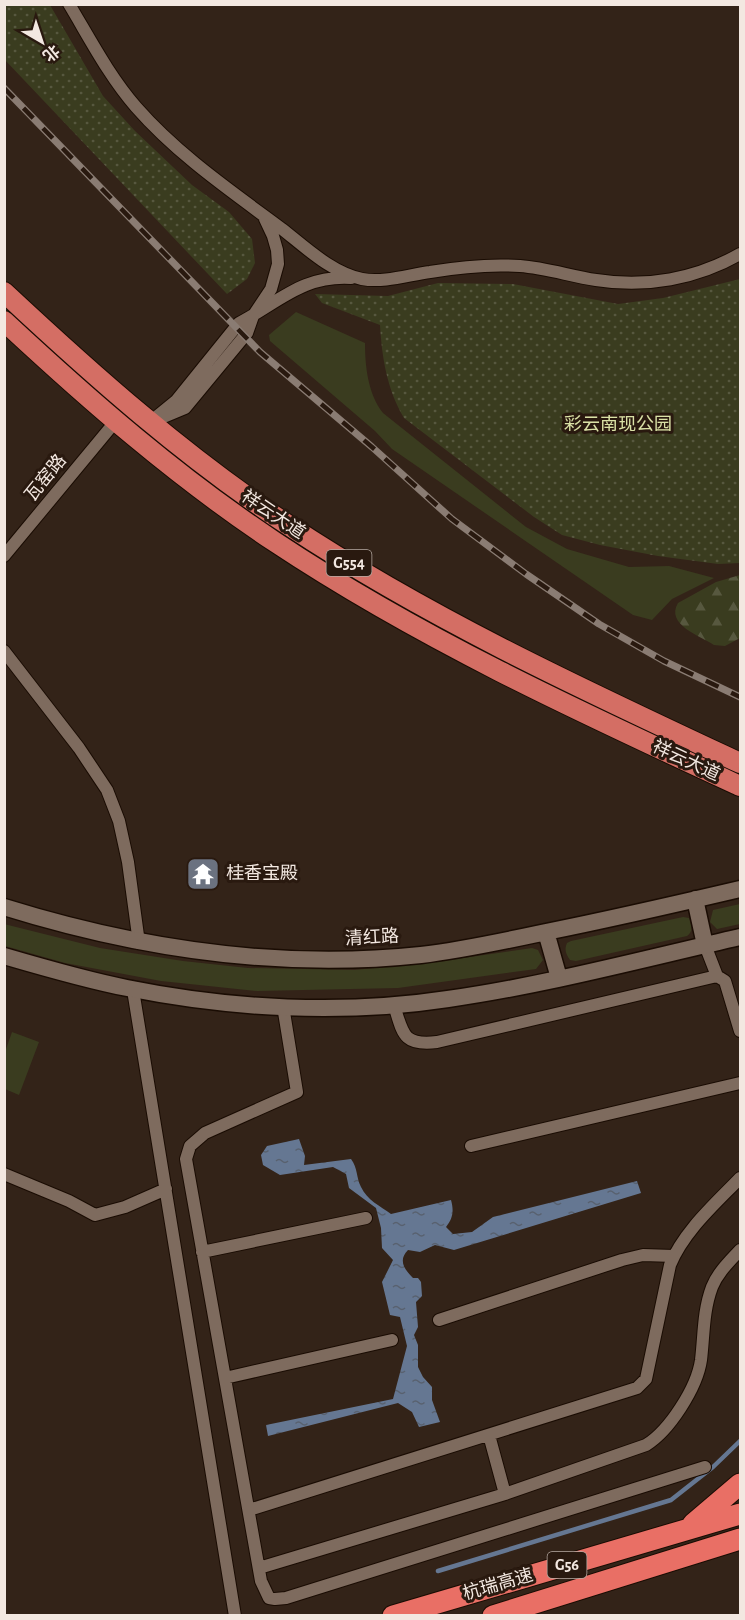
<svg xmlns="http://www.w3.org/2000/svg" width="745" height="1620" viewBox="0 0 745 1620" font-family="'Alegreya Sans','Noto Sans SC',sans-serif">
<defs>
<pattern id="forest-firs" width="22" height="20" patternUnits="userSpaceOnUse" patternTransform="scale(1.5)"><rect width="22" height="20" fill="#3a3c1f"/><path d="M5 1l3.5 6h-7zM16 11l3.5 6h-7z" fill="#57583f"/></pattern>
<pattern id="park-dots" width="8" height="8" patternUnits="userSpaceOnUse" patternTransform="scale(1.5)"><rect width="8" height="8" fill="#3a3c1f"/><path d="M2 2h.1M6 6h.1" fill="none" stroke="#57583f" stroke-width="1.8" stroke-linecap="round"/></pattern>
<pattern id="water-ripples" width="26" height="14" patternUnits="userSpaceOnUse" patternTransform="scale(1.5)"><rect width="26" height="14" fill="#657792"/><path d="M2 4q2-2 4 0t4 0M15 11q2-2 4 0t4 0" fill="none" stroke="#58616f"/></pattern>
</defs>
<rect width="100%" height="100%" fill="#332318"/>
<path fill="#3a3c1f" d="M296,312L365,343C365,366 368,394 383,413L526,527L567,549L629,567L669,566L714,578L672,599L652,620L633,615L392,449L375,431L270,341L269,335Z
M740,904V924L717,929L710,922L713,910Z
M683,917L689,918C691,926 694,931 687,936L576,961L570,960C566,954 564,950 567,943L571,941Z
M4,924L100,948L183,961L248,968L354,970L435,962L532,948L538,950L543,960L536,969L398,988L257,991L161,981L65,963L5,946Z
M12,1032L39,1042L19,1095L5,1089V1052Z"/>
<path fill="url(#forest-firs)" d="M740,575V638L725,646L714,645C701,636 665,625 678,603L716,582Z"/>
<path fill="url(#park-dots)" d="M5,4L50,5L103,96L135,131L192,185L229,212L252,239L255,263L247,279L227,294L5,60Z
M740,279V563L718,564L658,556L600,545L562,535L534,517L404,418C387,389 382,358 380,325L322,303L315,294L388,296L438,283L513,284L618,304L663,298Z"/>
<path fill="url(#water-ripples)" d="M299,1139L305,1156L304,1165L351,1159C358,1168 356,1178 361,1187C367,1200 380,1206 391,1214L451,1200C454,1211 453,1218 446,1227L453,1234L472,1232L493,1217L637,1181L641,1193L454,1250L435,1245L420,1252L408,1250C398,1260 404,1269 413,1278H418L421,1282L422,1296L416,1302L418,1327L414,1335L418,1345V1367L423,1377L432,1387V1400L440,1422L419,1427L412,1412L398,1403L268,1436L266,1425L393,1399L407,1346L400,1317L390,1315L382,1282L393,1260L382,1248L381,1228L376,1208L349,1188L346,1174L333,1167L280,1175L263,1165L261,1155L267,1146Z"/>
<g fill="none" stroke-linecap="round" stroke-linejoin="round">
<path stroke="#657792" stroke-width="4.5" d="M438,1571L671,1500L713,1467L740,1441"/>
<defs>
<path id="minor" d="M69,4C90,39 109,76 136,107C178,155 231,191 282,229C305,247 332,273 362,279C384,283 408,275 430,272C459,267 490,264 520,266C546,268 570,276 596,280C646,288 696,279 740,254
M265,219L273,236L277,250L278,264L271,289L253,316L247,333L185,408L149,423L176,401L239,323C278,303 302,275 351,278
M4,556L115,422
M4,651L79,748L107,790L119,821L128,862L139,943
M705,945L717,976L725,981L740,1031
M133,990L235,1616
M394,1005C403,1034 403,1046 437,1042L717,976
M283,1006L297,1092L205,1133L190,1146L186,1159L261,1581L269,1598L275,1599L286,1598L705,1467
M471,1146L740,1083
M4,1174L69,1201L95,1215L125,1207L166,1189
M202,1252L366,1218
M439,1320L622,1260L643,1255L674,1256
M225,1378L392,1340
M489,1435L505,1494
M249,1510L637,1388L646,1379L670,1265C684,1231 715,1204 740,1178
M259,1568L505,1494L646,1445C669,1431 697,1388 701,1360C704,1335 703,1311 712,1287C718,1272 730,1261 740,1250"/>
<path id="secondary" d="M695,899L705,945
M4,907C139,949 279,970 421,955C463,950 504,941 546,932C611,919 676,904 740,889
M546,932L559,978
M4,956C45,968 86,980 127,988C231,1009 343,1015 448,999C546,985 643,959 740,937"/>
<path id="trunk" d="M4,292C95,377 184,456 288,525C430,619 586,691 740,763
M4,321C90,401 177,477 275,542C421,639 582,713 740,786"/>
<path id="motorway" d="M693,1524L740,1484
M393,1616L740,1514
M493,1616L740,1539"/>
</defs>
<use href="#minor" stroke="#1a0c03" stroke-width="14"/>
<use href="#secondary" stroke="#1a0c03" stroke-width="19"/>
<use href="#trunk" stroke="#1a0c03" stroke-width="22"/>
<use href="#motorway" stroke="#1a0c03" stroke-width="23"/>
<use href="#minor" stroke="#7e6b5e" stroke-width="12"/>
<use href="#secondary" stroke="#7e6b5e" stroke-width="16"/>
<use href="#trunk" stroke="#d46e64" stroke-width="20"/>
<use href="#motorway" stroke="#e96f65" stroke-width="21"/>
<defs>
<path id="rail" d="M4,88L260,352L372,447L452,519L526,574L599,624L664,661L740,697"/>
</defs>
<use href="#rail" stroke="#8a7c73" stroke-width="7"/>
<use href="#rail" stroke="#29190f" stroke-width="4.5" stroke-dasharray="14" stroke-linecap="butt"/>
</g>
<defs>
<symbol id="temple-square" viewBox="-11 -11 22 22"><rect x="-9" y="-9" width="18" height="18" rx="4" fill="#6b7280" stroke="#29190f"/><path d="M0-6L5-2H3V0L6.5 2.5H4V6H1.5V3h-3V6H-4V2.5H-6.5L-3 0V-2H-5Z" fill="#fff"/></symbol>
</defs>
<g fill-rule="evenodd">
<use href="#temple-square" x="184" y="855" width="38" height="38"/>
</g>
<g text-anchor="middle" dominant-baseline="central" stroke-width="6" stroke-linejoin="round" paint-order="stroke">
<g fill="#29190f" stroke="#b6aaa2" stroke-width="1.5">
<rect x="326.5" y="550" width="45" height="26" rx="4.5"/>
<rect x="547.5" y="1552" width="39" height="26" rx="4.5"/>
</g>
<g font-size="16" font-weight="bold" fill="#f3e8e1">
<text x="349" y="563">G554</text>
<text x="567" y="1565">G56</text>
</g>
<g font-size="18" fill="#dae1a6" stroke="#29190f">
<text x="618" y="425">彩云南现公园</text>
</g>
<g font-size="18" fill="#f3e8e1" stroke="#29190f">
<text transform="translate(46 478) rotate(-51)">瓦窑路</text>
<text transform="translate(273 515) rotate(34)">祥云大道</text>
<text transform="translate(686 761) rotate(25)">祥云大道</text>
<text transform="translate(372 938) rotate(-3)">清红路</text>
<text transform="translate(498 1585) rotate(-16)">杭瑞高速</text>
</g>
<g font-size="18" fill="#f3e8e1" stroke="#29190f" text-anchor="start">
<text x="226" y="874">桂香宝殿</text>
</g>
</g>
<rect width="745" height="1620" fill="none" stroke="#f3e8e1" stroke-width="12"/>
<g transform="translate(42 42) rotate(141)" stroke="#29190f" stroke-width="4.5" paint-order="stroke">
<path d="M0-4.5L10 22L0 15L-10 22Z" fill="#f3e8e1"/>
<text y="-9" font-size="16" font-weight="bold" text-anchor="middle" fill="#f3e8e1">北</text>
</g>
</svg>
